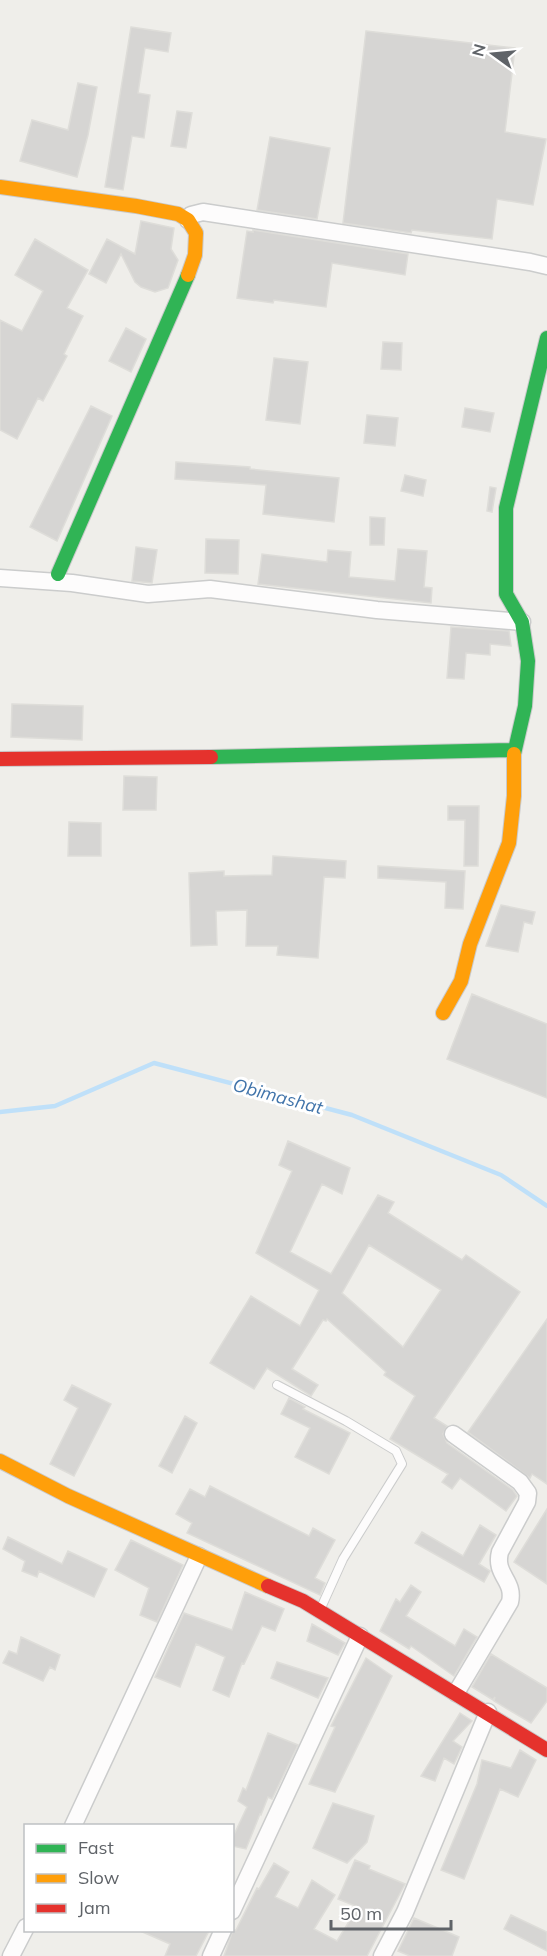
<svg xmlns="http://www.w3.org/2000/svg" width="547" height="1956" viewBox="0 0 547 1956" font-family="Mulish,sans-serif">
<rect width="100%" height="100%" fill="#efeeea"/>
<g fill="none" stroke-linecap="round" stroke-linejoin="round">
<path stroke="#bfe0f9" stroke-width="4.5" d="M0,1112L55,1106L154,1063L352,1115L501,1175L547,1206"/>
</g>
<path fill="#d6d5d3" stroke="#deddd9" stroke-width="1.5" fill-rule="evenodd" d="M131,27L171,33L168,52L145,48L138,93L150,95L144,138L132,136L123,190L105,187Z
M366,31L515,48L505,132L546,139L533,205L497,199L492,239L412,230L411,233L343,223Z
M78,83L97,87L88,135L77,177L20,161L32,120L68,130Z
M177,111L192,113L186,148L171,146Z
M270,137L330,148L317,219L257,210Z
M141,221L174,228L171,249L178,260L168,288L155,292L141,287L135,282L121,254L106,283L89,274L107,239L135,254Z
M253,230L408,254L405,275L332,263L326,307L274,300L273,303L237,298L247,231L253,232Z
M35,239L88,270L67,308L83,316L64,354L67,356L43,401L38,398L17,439L0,430V320L22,331L43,291L15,275Z
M126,328L146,339L131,372L109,361Z
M383,342L402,343L401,370L381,369Z
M274,358L308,362L300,424L266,420Z
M91,406L112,416L57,541L30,527Z
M465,408L494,413L490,432L462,427Z
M367,415L398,418L395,446L364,443Z
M176,462L250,467V469L339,478L334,522L263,514L266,485L175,479Z
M405,475L426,480L423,496L401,491Z
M490,487L496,488L492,512L487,511Z
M370,517L385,518L384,545H370Z
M206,539L239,540L238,574L205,573Z
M136,547L157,550L152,583L132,581Z
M398,549L427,551L424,587L432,588L431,603L258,584L262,554L327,562L328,550L351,552L349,577L395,581Z
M451,627L509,631L511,646L490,644V655L466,653L464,679L447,678Z
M12,704L83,706L82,740L11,737Z
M124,776L157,777L156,810H123Z
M448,806H479L478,866H464L465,820H448Z
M69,822L101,823V856H68Z
M273,856L346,861L345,878L324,877L318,958L277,955L278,946H246L247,910L216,911L217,945L191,946L189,873L224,871V876L272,875Z
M378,866L465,871L463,909L445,908L446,882L378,878Z
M501,905L535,912L532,924L524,922L518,952L486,946Z
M472,994L547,1024V1098L447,1059Z
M288,1141L350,1168L342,1194L322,1184L290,1252L331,1274L378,1195L394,1202L388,1213L462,1260L466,1255L520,1292L434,1418L447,1426L443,1434L447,1443L513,1490L517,1496L506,1511L460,1478L452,1489L442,1482L448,1474L390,1439L415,1396L384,1375L386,1372L327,1319L326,1321L323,1320L292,1369L318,1385L311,1396L267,1368L254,1389L210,1363L251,1296L300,1326L319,1290L256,1253L292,1171L279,1165ZM369,1245L441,1290L403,1347L342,1293Z
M547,1319V1484L532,1474L530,1478L468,1432Z
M72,1385L111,1404L74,1476L50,1464L78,1408L64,1400Z
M289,1398L305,1407L303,1409L350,1433L329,1474L295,1457L310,1428L281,1414Z
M185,1416L197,1423L172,1473L159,1466Z
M210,1486L309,1536L313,1528L335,1540L315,1578L325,1583L320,1595L187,1533L192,1523L176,1514L190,1489L205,1497Z
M547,1509V1584L514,1562Z
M480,1525L496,1535L479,1564L490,1571L484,1582L415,1543L422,1532L463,1556Z
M8,1537L62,1564L68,1551L107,1569L94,1597L39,1571L37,1577L22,1571L25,1561L3,1549Z
M131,1540L183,1565L157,1622L140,1615L149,1588L115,1570Z
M411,1585L421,1592L406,1616L455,1646L464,1629L477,1637L454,1676L411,1646L409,1649L380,1631L396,1599L400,1602Z
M245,1592L284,1609L275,1631L262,1626L244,1664L242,1663L229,1697L213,1690L225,1657L196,1644L180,1687L155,1677L184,1613L232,1630Z
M312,1624L345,1643L338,1655L307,1641Z
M21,1637L60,1655L55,1670L50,1667L43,1681L3,1663L9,1651L17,1654Z
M491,1654L547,1688V1701L531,1723L494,1701L495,1697L493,1700L472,1687Z
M366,1658L392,1676L335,1792L309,1784L335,1727L331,1726Z
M277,1662L328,1678L318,1698L271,1678Z
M460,1713L472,1721L453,1741L462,1747L454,1764L444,1758L435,1781L421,1776Z
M268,1733L298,1745L272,1799L268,1797L261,1815L260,1814L246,1849L232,1846V1839L247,1807L238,1801L243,1788L246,1790Z
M520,1750L536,1760L518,1797L500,1789L464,1879L441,1870L477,1784L482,1760L511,1768Z
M333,1803L374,1816L367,1842L347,1863L313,1848Z
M355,1860L370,1866L369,1869L405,1884L367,1956H224L233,1930H236L257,1888L259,1889L274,1863L289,1872L275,1897L298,1908L312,1880L335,1895L314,1929L337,1941L358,1907L338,1899Z
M511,1915L547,1932V1951L504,1929Z
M414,1918L459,1937L452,1956H410L398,1951Z
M138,1930H211L209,1931L196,1956H165L170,1944Z"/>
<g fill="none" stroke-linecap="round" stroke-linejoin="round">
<defs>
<path id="lane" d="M277,1385L346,1421L396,1451L402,1464L343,1559L320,1610"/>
<path id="street" d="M188,220L191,215L203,212L530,262L547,266
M0,578L72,583L148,594L210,589L377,610L522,622
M453,1434L520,1482L528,1493L527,1502L500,1552C494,1575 515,1580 510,1602L456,1693
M73,1826L199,1556
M232,1911L360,1636
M11,1956L26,1927
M211,1956L223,1930
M382,1956L405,1912L488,1712"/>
<path id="fast" d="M58,574L188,275
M514,754L525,706L528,661L522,622L506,594V508L547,338
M211,757L514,750"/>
<path id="slow" d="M0,187L136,206L178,214L188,220L196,233L195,255L188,275
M443,1013L461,981L470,944L509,843L514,796V754
M0,1461L68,1496L268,1586"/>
<path id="jam" d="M0,759L211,757
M268,1586L303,1601L547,1750"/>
</defs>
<use href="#lane" stroke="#cbcccc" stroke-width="10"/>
<use href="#street" stroke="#cbcccc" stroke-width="19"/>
<use href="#fast" stroke="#cacacb" stroke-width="16"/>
<use href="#slow" stroke="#cacacb" stroke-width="16"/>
<use href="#jam" stroke="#cacacb" stroke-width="16"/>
<use href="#lane" stroke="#fdfcfc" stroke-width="8"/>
<use href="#street" stroke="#fdfcfc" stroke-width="16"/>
<use href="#fast" stroke="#30b455" stroke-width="14"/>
<use href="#slow" stroke="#ff9f0a" stroke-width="14"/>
<use href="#jam" stroke="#e5322d" stroke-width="14"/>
</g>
<g text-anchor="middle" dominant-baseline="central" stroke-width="6" stroke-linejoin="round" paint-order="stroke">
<g font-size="18" font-style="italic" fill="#4174aa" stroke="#fff">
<text transform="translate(278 1096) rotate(15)">Obimashat</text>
</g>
</g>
<rect x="24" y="1824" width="210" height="108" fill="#ffffff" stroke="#bfc1c3" stroke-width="1.5"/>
<rect x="36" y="1844" width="30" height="9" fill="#30b455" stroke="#bfc1c3" stroke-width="1.5"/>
<text x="78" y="1854" font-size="18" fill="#5f6368">Fast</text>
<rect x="36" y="1874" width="30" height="9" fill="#ff9f0a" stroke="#bfc1c3" stroke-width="1.5"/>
<text x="78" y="1884" font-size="18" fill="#5f6368">Slow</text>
<rect x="36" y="1904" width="30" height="9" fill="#e5322d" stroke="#bfc1c3" stroke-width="1.5"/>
<text x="78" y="1914" font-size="18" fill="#5f6368">Jam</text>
<g transform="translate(493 54) rotate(285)" stroke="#ffffff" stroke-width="4.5" paint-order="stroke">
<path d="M0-4.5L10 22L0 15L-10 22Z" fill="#5f6368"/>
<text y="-9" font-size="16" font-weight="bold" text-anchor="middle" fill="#5f6368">N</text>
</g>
<path d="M331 1920v9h120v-9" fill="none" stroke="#5f6368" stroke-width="3"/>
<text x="340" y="1920" font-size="18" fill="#5f6368" stroke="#ffffff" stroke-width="4.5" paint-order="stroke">50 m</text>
</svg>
